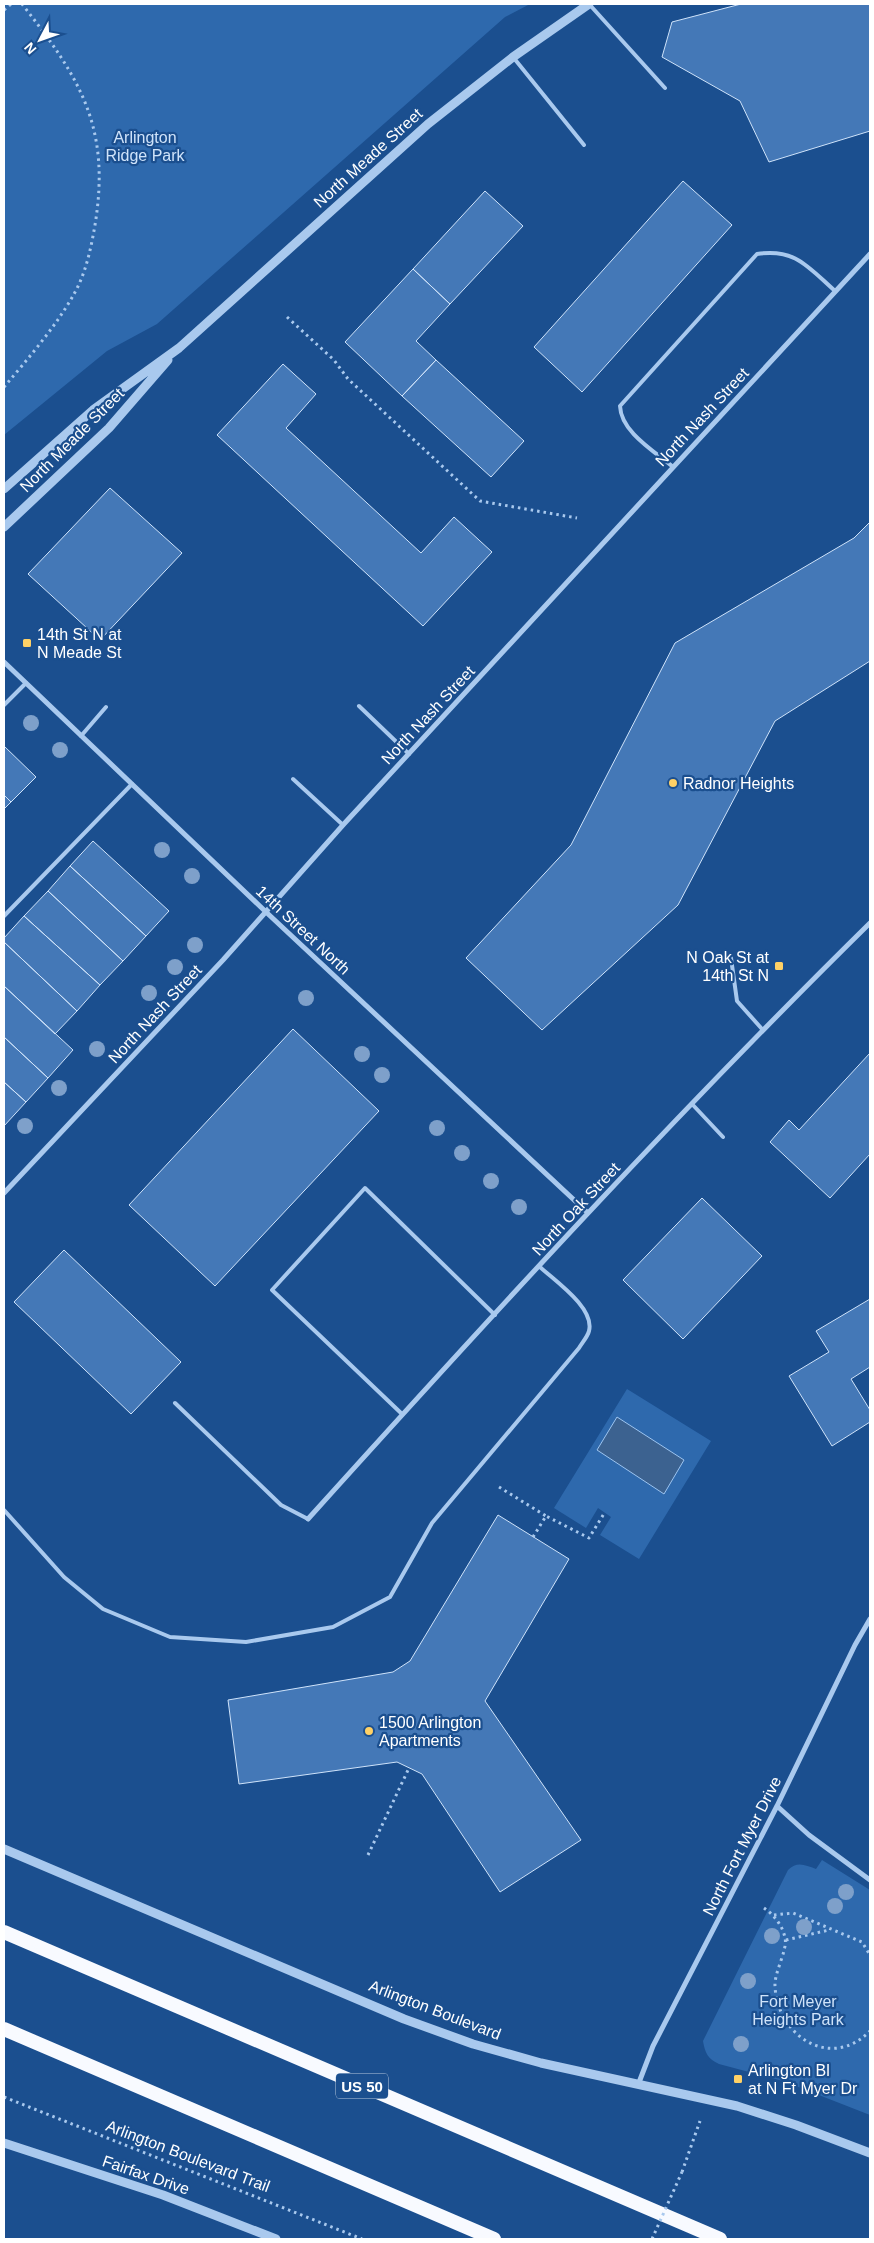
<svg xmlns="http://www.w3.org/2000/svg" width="874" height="2243" viewBox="0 0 874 2243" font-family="Helvetica,sans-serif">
<rect width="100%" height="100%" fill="#1b4f8f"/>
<path fill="#2e69ad" d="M4,4H530L505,17L157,324L107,351L4,435Z
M627,1389L711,1441L639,1559L600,1535L611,1517L598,1508L586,1528L554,1508Z
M822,1860L870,1890V2115L783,2081L719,2064C708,2059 705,2053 703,2041L788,1870C797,1861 805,1865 816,1869Z"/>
<path fill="#3c6290" stroke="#9cc4f0" d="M617,1417L684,1460L664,1494L597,1450Z"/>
<path fill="#4478b7" stroke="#cfe3fa" d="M741,4H870V131L769,162L740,101L662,57L672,22Z
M683,181L732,225L582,392L534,347Z
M485,191L523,226L450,304L413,269Z
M413,269L450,304L416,341L436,360L402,396L345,342Z
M436,360L524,441L491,477L402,396Z
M283,364L316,394L286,428L421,553L454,517L492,552L423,626L217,435Z
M110,488L182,553L100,640L28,574Z
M870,522V661L775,721L678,905L542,1030L466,958L571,845L675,643L854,538Z
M4,746L36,777L11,802L4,795Z
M4,795L11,802L4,809Z
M93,841L169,911L146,936L70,866Z
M70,866L146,936L123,961L48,891Z
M48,891L123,961L100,985L24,916Z
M24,916L100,985L77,1011L4,942V938Z
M4,942L77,1011L55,1034L4,986Z
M4,986L73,1050L48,1078L4,1037Z
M293,1029L379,1111L215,1286L129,1205Z
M4,1037L48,1078L26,1102L4,1082Z
M870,1053V1154L830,1198L770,1142L789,1120L799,1130Z
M4,1082L26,1102L4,1126Z
M702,1198L762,1256L683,1339L623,1280Z
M64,1250L181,1362L131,1414L14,1302Z
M870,1299V1367L851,1379L870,1410V1422L832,1446L789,1376L829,1352L816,1331Z
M498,1515L569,1559L485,1701L581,1840L500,1892L422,1774L397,1762L239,1784L228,1700L393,1672L410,1661Z"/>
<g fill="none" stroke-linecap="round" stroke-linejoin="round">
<path stroke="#a9c9ee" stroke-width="3" stroke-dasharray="2.5 4" stroke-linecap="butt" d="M4,10L11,4
M287,317L334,360L348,379L480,501L577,518
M4,387C27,360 57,325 74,294C86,273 91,248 95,225C111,127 80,78 22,4
M499,1487L546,1516
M533,1537L546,1516L589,1538L605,1512
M368,1855L409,1768
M764,1908C774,1915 783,1926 785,1938C788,1949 774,1973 775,1986C777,2036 831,2071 870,2031
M774,1915L793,1913L862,1942L870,1955
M786,1940L829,1930
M4,2097L362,2239
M682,2172L700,2121"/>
<path stroke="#a9c9ee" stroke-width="4" d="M589,4L665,88
M513,57L584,145
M673,467C654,451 621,432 620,406L757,254C795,248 808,267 835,291
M4,705L26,683
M359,706L409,754
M81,736L106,707
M293,779L343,825
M4,916L132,784
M731,958L737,1001L762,1029
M692,1104L723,1137
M175,1403L281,1505L308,1519
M402,1414L272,1290L365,1188L495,1315
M4,1510L64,1577L103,1609L170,1637L246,1642L333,1627L390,1597L432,1523L579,1348C582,1343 588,1336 589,1331C595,1308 555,1281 540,1267"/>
<path stroke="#a9c9ee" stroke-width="5" d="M4,662L266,912L588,1213
M4,1193L223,960L343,825L870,254
M308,1519C491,1316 676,1114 870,923
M777,1806L809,1835L870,1880
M638,2085L653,2046L777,1806L855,1645L870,1619"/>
<path stroke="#a9c9ee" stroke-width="9" d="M4,489L93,410L179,348L428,124L513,57L589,4
M4,527L109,428L168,360
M4,1849L404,2019L473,2044L541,2063L737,2106L796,2125L870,2153
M4,2143L163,2195L276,2239"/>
<path stroke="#f8faff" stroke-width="14" d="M4,1932L720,2239
M4,2029L494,2239"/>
<path stroke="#a9c9ee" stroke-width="3" stroke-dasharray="2.5 4" stroke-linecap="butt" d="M652,2239L682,2172"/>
</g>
<g fill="#7ea0ca">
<circle cx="31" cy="723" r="8"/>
<circle cx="60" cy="750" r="8"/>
<circle cx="162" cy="850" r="8"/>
<circle cx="192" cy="876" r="8"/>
<circle cx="195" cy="945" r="8"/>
<circle cx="175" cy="967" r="8"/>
<circle cx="149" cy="993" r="8"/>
<circle cx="306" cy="998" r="8"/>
<circle cx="97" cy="1049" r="8"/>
<circle cx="362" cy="1054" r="8"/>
<circle cx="382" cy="1075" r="8"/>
<circle cx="59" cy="1088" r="8"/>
<circle cx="25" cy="1126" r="8"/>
<circle cx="437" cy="1128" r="8"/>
<circle cx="462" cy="1153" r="8"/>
<circle cx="491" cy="1181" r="8"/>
<circle cx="519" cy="1207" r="8"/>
<circle cx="846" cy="1892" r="8"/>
<circle cx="835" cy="1906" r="8"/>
<circle cx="804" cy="1927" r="8"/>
<circle cx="772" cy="1936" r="8"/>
<circle cx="748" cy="1981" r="8"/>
<circle cx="741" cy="2044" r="8"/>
</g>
<g fill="#ffd166" stroke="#1b4f8f" stroke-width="2">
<rect x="22" y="638" width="10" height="10" rx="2.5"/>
<circle cx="673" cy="783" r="5"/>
<rect x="774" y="961" width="10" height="10" rx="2.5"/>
<circle cx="369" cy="1731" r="5"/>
<rect x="733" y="2074" width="10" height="10" rx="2.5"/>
</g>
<g text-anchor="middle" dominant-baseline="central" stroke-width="4.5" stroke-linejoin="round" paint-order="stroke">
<rect fill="#1b4f8f" stroke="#bbcadd" stroke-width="1" x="336" y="2073.5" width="52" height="25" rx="4"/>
<g font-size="15" font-weight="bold" fill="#fff">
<text x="362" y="2086">US 50</text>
</g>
<g font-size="16" fill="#cfe3fa" stroke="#1b4f8f">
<text x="145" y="137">Arlington<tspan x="145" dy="18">Ridge Park</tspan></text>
<text x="798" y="2001">Fort Meyer<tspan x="798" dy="18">Heights Park</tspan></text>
</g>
<g font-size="16" fill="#fff" stroke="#1b4f8f">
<text transform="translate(368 158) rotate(-42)">North Meade Street</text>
<text transform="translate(702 417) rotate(-47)">North Nash Street</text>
<text transform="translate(72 440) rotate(-45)">North Meade Street</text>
<text transform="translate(428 715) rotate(-47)">North Nash Street</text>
<text transform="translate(303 930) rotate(43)">14th Street North</text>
<text transform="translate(155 1014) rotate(-47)">North Nash Street</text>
<text transform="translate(576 1209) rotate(-47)">North Oak Street</text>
<text transform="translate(742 1846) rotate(-63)">North Fort Myer Drive</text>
<text transform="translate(435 2010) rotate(21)">Arlington Boulevard</text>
<text transform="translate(188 2156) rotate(21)">Arlington Boulevard Trail</text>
<text transform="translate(146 2175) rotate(19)">Fairfax Drive</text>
</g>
<g font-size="16" fill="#fff" stroke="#1b4f8f" text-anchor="start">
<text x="37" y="634">14th St N at<tspan x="37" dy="18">N Meade St</tspan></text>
<text x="683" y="783">Radnor Heights</text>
<text x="769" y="957" text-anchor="end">N Oak St at<tspan x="769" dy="18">14th St N</tspan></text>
<text x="379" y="1722">1500 Arlington<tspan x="379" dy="18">Apartments</tspan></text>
<text x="748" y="2070">Arlington Bl<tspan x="748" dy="18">at N Ft Myer Dr</tspan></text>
</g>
</g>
<rect width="874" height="2243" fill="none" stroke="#ffffff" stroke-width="10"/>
<g transform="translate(40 40) rotate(229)" stroke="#1b4f8f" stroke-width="4" paint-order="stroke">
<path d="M0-4L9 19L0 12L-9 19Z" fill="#ffffff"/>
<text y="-8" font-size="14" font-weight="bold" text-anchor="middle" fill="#ffffff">N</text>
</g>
</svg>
